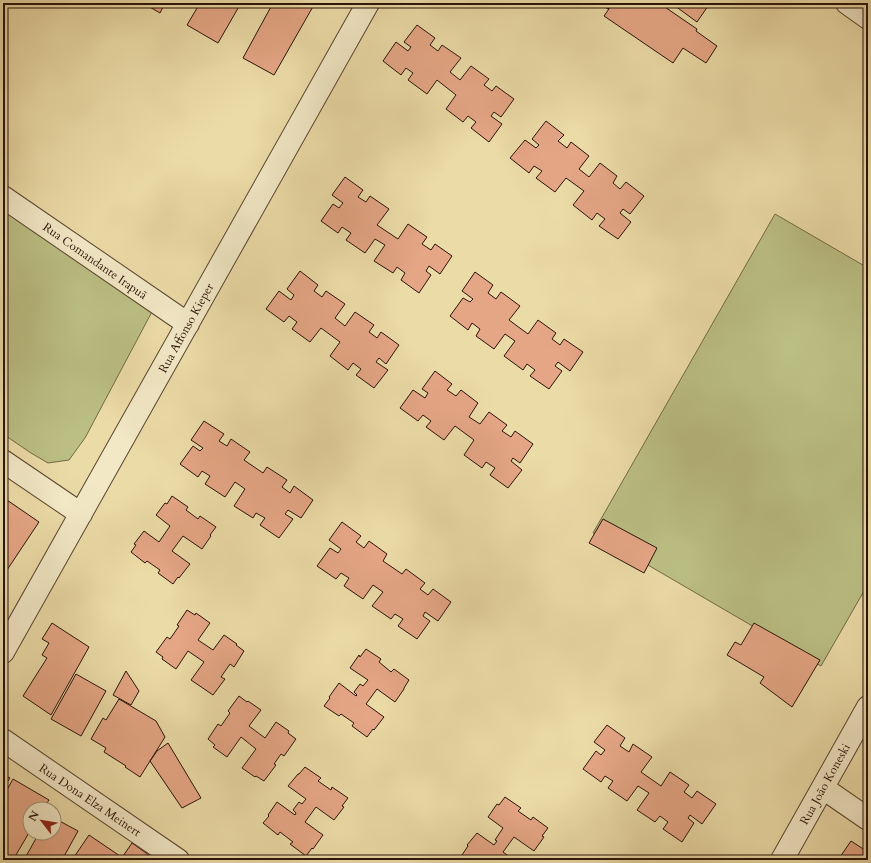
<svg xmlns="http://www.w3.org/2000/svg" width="871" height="863" viewBox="0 0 871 863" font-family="Cardo,serif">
<rect width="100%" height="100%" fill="#ebdba7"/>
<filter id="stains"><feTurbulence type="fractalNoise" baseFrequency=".005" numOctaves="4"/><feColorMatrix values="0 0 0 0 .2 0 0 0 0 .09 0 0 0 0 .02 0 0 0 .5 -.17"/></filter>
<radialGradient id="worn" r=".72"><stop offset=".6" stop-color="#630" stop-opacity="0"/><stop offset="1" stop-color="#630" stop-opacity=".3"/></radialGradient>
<path fill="#bbbf84" stroke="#726946" d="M3,198L155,306L85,438L69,460L48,463L31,453L3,434Z
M775,214L868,268V584L821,666L593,533Z"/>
<path fill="#e5a685" stroke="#2a1308" d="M143,3H165L160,13Z
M200,3H241L218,43L187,25Z
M273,3H315L274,75L243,58Z
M599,3H613L608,9Z
M613,3H659L697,29L696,31L717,46L706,63L683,48L673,63L604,16Z
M671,3H704L708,6L697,22Z
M417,25L435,38L430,45L438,51L442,45L461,58L450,72L460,80L471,66L489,79L484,85L492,91L496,86L514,99L501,117L494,112L491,116L502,124L489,142L471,128L476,122L468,116L463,122L446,109L456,95L437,80L427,94L408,80L413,73L406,68L401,75L383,61L396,42L408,51L411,47L404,42Z
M546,121L564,135L558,141L567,148L571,142L589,156L579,169L589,177L600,163L617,176L613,183L620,189L626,182L644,196L630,214L623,209L620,213L631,222L618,239L599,226L605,219L597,213L592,220L573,205L584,191L566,178L555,192L536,178L542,171L534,166L529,173L510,158L525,140L536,148L539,145L532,139Z
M345,177L363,190L358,197L366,202L370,196L389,209L377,225L398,239L408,224L427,237L422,244L431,250L435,244L452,256L440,274L429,266L426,271L431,275L419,293L401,280L405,273L397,267L393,273L374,261L385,245L375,239L365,253L346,240L351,233L342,227L338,233L321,221L333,204L339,208L343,203L332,195Z
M300,271L318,285L314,291L322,297L326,291L345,304L335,318L345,326L355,312L374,325L369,332L377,338L381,332L399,345L386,364L379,358L376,362L388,370L374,388L356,375L361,369L353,363L348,370L330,356L340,342L321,328L310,342L292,329L297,322L289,316L284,322L266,309L279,291L291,300L294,295L287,289Z
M475,272L493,285L488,293L496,299L501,292L520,306L509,320L528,334L538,320L556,333L552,339L560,345L564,339L583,352L570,371L558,362L555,366L562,371L549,389L530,376L535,370L527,364L523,370L504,356L515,341L505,334L494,349L476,336L480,329L472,323L468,330L450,316L463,298L470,302L473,299L462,291Z
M435,371L452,384L447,390L456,396L461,390L478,403L469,417L480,424L489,412L507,425L502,431L511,437L515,431L533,444L520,463L513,458L511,461L522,470L508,488L490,475L495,468L486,462L482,468L464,455L474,440L455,426L444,440L426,427L431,421L423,415L418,421L400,408L413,390L425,398L428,393L422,389Z
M204,421L224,434L219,441L227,446L231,439L250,452L244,460L263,473L267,467L287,480L282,487L290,493L294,486L313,500L301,518L288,510L285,514L293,519L279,538L260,525L265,518L256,513L253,518L234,506L245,489L235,482L225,497L205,484L210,476L202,471L198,477L180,464L193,446L200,451L203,448L191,440Z
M172,496L188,507L186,510L198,519L200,516L216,527L210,535L211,536L202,549L183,536L172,551L190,564L179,578L178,577L173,584L158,573L160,570L147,561L145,563L131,552L136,545L134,544L144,531L159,542L170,526L156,515L165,503L167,504Z
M4,498L39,522L3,576V500Z
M603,519L657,548L644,573L589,543Z
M342,522L361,536L356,542L364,548L369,541L387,554L383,561L402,574L406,569L425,583L420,589L428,595L433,589L451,602L438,621L425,612L423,616L430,621L417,639L398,626L403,619L395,614L391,619L372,606L383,592L373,585L363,599L344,586L349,578L341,573L336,579L317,566L330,548L338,553L341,549L329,540Z
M187,610L195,615L196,613L210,623L198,640L213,650L224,635L237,644L236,645L244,651L234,667L230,664L221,677L225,679L213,695L191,680L204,662L188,651L176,669L162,659L163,657L156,652L167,637L170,639L179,626L177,625Z
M52,623L89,647L51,715L23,696L47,658L42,655L49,643L42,639Z
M754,623L820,660L792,707L760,683L764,677L727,655L735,642L741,645Z
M366,649L381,659L379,662L391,672L394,669L409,680L404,688V689L395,702L377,689L366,704L384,717L374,730L373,729L367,737L352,726L354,723L341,714L339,716L324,706L330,698L329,697L339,683L356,696L357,695L354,692L360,684L363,686L368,680L350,668L359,655L360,657Z
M126,671L139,691L131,705L113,695Z
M76,674L106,691L81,736L51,719Z
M239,696L247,702L248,701L261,710L249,726L265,738L276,722L289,731L288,733L296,739L284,756L281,754L274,764L276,765L264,781L256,776L255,777L242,768L256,749L241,737L227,757L213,747L215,745L208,739L218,724L221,726L230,713L228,711Z
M119,699L156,721L165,737L140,777L125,767L126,766L104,752L106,748L91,739L103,718L106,720Z
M607,725L625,738L620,746L629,752L633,744L652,757L641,772L661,786L670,772L689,785L684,792L692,798L697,791L716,804L702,824L690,815L688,818L694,823L682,842L663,829L668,822L660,816L655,822L637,810L649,793L638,786L627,801L608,788L613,781L605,776L601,782L583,769L596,751L601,755L605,750L594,742Z
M168,743L201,798L182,808L150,761L157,751Z
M305,767L321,778L318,781L331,790L332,787L348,798L342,806L344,807L334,820L316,807L305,822L323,835L313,849L312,848L306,856L290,844L293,842L280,832L278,835L263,823L269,816L268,815L277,802L295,815L296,813L293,810L299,802L302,804L306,799L288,786L298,774H299Z
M3,774L10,778L3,788Z
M13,779L49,800L43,809H30V831L13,860H9L3,857V797Z
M505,797L521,808L518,811L531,820L533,817L548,828L542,836L544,837L534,851L514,837L503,852L514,860H470L462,855L468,846L467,845L477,833L494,845L497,841L495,840L503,828L488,817L497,804L499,805Z
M54,818L78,831L62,860H24L39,833H54Z
M89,835L120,856L118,860H72Z
M851,841L868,852V860H838Z
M132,843L156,860H129L125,857L123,860L121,859Z"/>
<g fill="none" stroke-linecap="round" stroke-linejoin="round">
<defs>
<path id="minor" d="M847,3L868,18
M3,197L188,324
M3,461L81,514
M3,652L368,3
M3,740L178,860
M823,788L868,819
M782,860L868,707"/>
</defs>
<use href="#minor" stroke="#5a4530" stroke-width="24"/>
<use href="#minor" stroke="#f2e8c6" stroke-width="22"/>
</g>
<g text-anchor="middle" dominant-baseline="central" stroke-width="3.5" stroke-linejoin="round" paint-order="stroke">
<g font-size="12" fill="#2a1308" stroke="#f2e8c6">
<text transform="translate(95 261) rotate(35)">Rua Comandante Irapuã</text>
<text transform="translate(186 328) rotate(-61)">Rua Affonso Kieper</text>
<text transform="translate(825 784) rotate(-61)">Rua João Koneski</text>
<text transform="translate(90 800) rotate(34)">Rua Dona Elza Meinert</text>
</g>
</g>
<rect width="871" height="863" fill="none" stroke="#ebdba7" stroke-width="16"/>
<rect x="4" y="4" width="863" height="855" fill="none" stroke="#2a1308" stroke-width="2"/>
<rect x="8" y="8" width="855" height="847" fill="none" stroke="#2a1308"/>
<g transform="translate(42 821) rotate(301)"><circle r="19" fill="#f2e8c6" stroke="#a2937a"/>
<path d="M0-3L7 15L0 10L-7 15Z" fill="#8f2418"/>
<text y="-6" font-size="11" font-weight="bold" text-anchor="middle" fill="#2a1308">N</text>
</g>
<rect width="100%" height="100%" filter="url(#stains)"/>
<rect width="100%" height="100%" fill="url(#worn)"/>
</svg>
